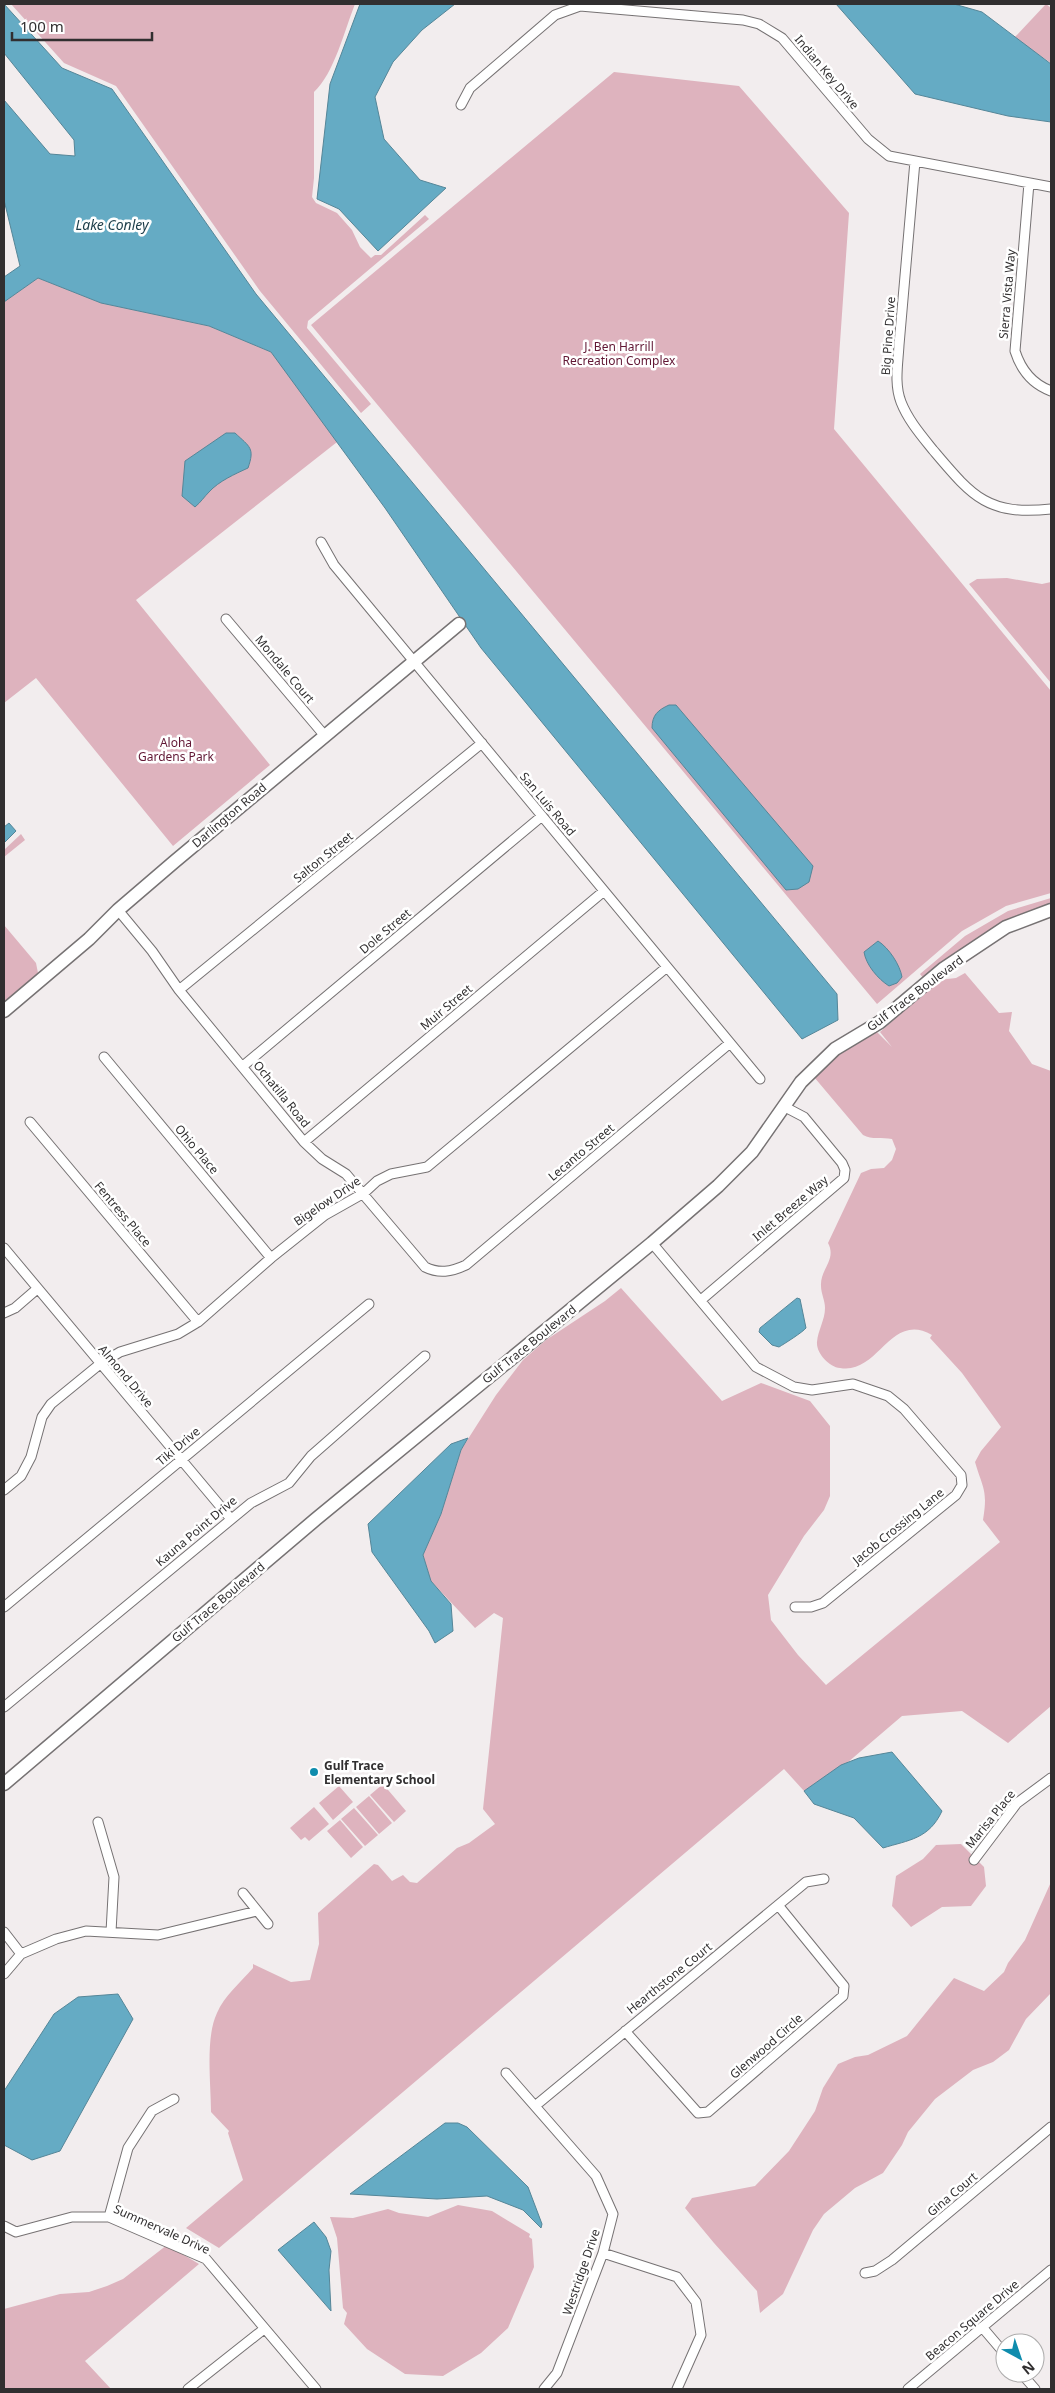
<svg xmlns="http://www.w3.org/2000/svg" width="1055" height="2393" viewBox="0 0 1055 2393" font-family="'Noto Sans',sans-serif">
<rect width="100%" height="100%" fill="#f2edee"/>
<path fill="#deb3be" d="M11,4H355C345,29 334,74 314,92V178L312,197L316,203L337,213L352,230L360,247L371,258L375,255H381L425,215L429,219L308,321L307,328L371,404L361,413L260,291L116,86L64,63Z
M1046,4L1051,8V63L1014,38Z
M614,72L739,86L849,213L834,429L1051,691V893L1006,906L962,931L877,1004L311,325Z
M38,278L101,303L209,326L271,352L346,435L136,600L270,765L173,846L36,678L4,703V302Z
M1007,578L1042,584L1051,582V683L969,584L977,579Z
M21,834L25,840L4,857V850Z
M1051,898V904L1002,922L940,965L924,979L920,974L965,936L1008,911Z
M4,925L36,963L38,973L9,1001L4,1002Z
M965,973L999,1013L1012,1012L1009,1031L1032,1064L1051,1071V1706L1008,1743L962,1711L902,1716L847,1763L804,1791L784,1769L219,2248L186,2228L243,2180L228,2133L229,2131L211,2112C211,2084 205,2038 217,2013C224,1996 241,1982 253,1968V1964L291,1982L310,1980L319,1944L318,1913L374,1864L378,1865L392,1881L403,1875L410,1882L417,1883L457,1848L469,1843L495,1824L483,1809L503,1618L494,1613L475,1628L431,1581L423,1555L441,1514L461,1450L496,1395L523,1360L546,1340L605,1301L621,1288L722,1401L761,1383L810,1401L830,1426V1496L824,1510L804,1536L768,1595L771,1620L798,1655L826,1685L1000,1542L983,1520C988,1490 983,1489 975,1462L981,1451L1001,1427L962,1373L930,1338L932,1335C890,1311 879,1375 840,1368C829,1367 816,1353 817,1342C818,1330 825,1320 825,1308C825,1301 821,1293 821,1286C820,1269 837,1260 828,1243L861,1173L871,1169L884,1168L892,1160L896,1149L892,1139C882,1137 872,1140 863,1135L814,1077L838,1054L876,1031L892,1047L880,1032L939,980L956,978Z
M383,1784L406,1811L394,1822L370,1795Z
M339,1786L353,1802L333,1820L319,1803Z
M369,1796L392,1823L379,1834L356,1807Z
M314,1807L329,1824L309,1841L305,1837L301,1840L290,1828Z
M354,1808L378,1835L365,1846L341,1819Z
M340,1820L363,1847L351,1858L327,1831Z
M961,1844L984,1867L986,1886L971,1906L942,1907L911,1927L892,1906L896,1876L923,1859L936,1845Z
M1051,1882V1993L1026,2019L1009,2050L993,2062L973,2070L935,2099L908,2132L902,2145L883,2173L855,2188L824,2214L813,2230L783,2294L760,2313L757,2291L714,2243L685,2208L692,2198L755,2186L789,2151L815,2111L823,2088L838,2064L855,2057L868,2055L907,2036L954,1978L984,1991L1004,1972L1008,1963L1025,1940Z
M458,2205L492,2211L530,2234L529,2237L532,2239L534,2267L508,2328L481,2353L443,2376L405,2374L367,2349L344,2324L347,2313L343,2308L337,2238L330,2217L353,2218L388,2209L399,2213L428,2217Z
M167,2245L199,2264L85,2361L111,2389H4V2309L60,2294L89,2292L107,2286L123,2279Z"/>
<path fill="#65abc4" stroke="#558698" d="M4,4L62,68L112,89L256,294L837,994L838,1020L802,1039L481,648L385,508L271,352L209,326L101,303L38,278L4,302V277L20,266L4,200V100L50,154L75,156L74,140L4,53Z
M360,4H455L422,30L393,62L375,97L384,139L420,180L446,188L378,251L339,209L317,199L330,84Z
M836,4H954L982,12L1051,64V122L1008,116L915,94Z
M226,433H235C250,447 255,448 248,468C235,474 219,481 209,492C204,497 201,502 195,507L182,496L185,461Z
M669,705H676L813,866L809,882L798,889L786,890L652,728C652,715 658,710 669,705Z
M9,823L16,831L4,843V827Z
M878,941C889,948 900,965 902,977L897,983L889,986C878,979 866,965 864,952Z
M797,1298L800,1299L806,1328C803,1332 784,1344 779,1347L772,1345L759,1332L760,1328Z
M468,1438L461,1450L441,1514L423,1555L431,1581L451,1604L453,1631L435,1643L429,1631L372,1552L368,1524L451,1444Z
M892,1752L942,1811C929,1839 909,1840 883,1848L854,1818L814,1804L804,1791L841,1765L859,1758Z
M118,1994L133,2019L60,2151L32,2160L4,2145V2091L54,2014L78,1997Z
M445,2123H458L467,2127L528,2187L542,2224L541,2228L523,2210L487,2196L437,2199L350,2194Z
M314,2222L326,2237L331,2251L329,2270L331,2311L278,2250Z"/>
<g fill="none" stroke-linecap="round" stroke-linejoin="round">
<defs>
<path id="street" d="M461,105L470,88L555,15L580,6L743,20L759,24L782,38L868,139L889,156L1051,187
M915,161L899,345C898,364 894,384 901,402C908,420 921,435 933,450C972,496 987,516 1051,509
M1029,183L1015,351C1021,370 1032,384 1051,391
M321,542L334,565L760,1079
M226,619L325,736
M118,910L152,951L179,990L304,1142L322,1159L346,1174L425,1267C439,1274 451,1272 466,1265L730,1043
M179,990L482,743
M104,1057L271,1258
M243,1066L542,816
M30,1122L198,1322
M304,1142L604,891
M652,1243L756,1367L794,1387L812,1390L853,1384L888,1396L904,1409L961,1475L962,1485L956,1495L823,1603L811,1607H795
M4,1248L231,1519
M701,1300L844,1178L845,1170L842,1163L804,1117L785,1107
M4,1313L15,1308L37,1289
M4,1490L21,1476L31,1457L42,1417L51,1404L100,1364L120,1352L178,1334L198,1322L271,1258L325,1215L364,1193L377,1181L391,1174L427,1167L667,967
M4,1607L369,1304
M4,1707L251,1503L289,1483L311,1456L425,1356
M98,1822L114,1877L111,1932
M974,1860L1017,1803L1051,1778
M243,1893L268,1924
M4,1932L21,1954
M4,1974L21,1954L56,1939L86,1931L158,1935L257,1911
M625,2031L698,2113L708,2112L843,1996L844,1986L778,1905
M506,2073L596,2176L613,2214L603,2253L557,2373L544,2389
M535,2106L806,1882L824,1879
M109,2217L128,2148L152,2111L174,2099
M4,2226L16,2232L72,2217H109L206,2259L316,2389
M603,2253L677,2277L696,2302L701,2335L677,2389
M865,2273L875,2271L892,2260L1051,2127
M982,2327L1005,2354
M1021,2373L1035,2389
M188,2389L264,2329
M908,2389L1051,2270"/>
<path id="secondary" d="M4,1011L89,939L118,910L174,862L459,624
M4,1784L316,1519L652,1243L718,1186L752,1152L801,1082L835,1049L880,1022L943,969L1006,927L1051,910"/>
</defs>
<use href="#street" stroke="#767273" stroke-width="11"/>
<use href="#secondary" stroke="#767273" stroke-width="15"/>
<use href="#street" stroke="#fff" stroke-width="9"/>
<use href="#secondary" stroke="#fff" stroke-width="12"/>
</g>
<circle fill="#0f8cad" stroke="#fff" stroke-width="2" cx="314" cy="1772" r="5"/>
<g text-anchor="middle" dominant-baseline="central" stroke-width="5" stroke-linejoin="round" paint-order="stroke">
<g font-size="12" fill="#312f30" stroke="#fff">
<text transform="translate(827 72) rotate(50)">Indian Key Drive</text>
<text transform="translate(1007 294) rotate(-85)">Sierra Vista Way</text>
<text transform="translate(888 336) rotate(-86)">Big Pine Drive</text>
<text transform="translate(285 669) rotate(50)">Mondale Court</text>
<text transform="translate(548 804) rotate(50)">San Luis Road</text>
<text transform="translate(229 815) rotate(-40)">Darlington Road</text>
<text transform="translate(323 857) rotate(-39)">Salton Street</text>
<text transform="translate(385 931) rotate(-40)">Dole Street</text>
<text transform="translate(915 993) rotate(-37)">Gulf Trace Boulevard</text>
<text transform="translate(446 1007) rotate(-40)">Muir Street</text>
<text transform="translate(282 1094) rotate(51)">Ochatilla Road</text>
<text transform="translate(197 1149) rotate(50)">Ohio Place</text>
<text transform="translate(581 1152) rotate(-40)">Lecanto Street</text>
<text transform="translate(327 1201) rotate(-34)">Bigelow Drive</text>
<text transform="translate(790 1208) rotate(-40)">Inlet Breeze Way</text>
<text transform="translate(123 1214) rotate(50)">Fentress Place</text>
<text transform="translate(529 1344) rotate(-39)">Gulf Trace Boulevard</text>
<text transform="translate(126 1376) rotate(50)">Almond Drive</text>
<text transform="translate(178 1446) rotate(-40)">Tiki Drive</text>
<text transform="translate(898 1526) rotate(-39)">Jacob Crossing Lane</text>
<text transform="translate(196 1531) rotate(-40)">Kauna Point Drive</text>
<text transform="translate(218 1602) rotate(-40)">Gulf Trace Boulevard</text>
<text transform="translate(990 1819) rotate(-51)">Marisa Place</text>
<text transform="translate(669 1978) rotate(-39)">Hearthstone Court</text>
<text transform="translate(766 2046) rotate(-41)">Glenwood Circle</text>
<text transform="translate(952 2194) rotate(-40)">Gina Court</text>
<text transform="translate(162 2229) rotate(24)">Summervale Drive</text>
<text transform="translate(581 2272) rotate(-71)">Westridge Drive</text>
<text transform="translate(972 2320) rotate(-40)">Beacon Square Drive</text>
</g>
<g font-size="12" fill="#611734" stroke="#fff">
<text x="619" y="346">J. Ben Harrill<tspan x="619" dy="14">Recreation Complex</tspan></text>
<text x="176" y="742">Aloha<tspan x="176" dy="14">Gardens Park</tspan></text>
</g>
<g font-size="12" font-weight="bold" fill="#312f30" stroke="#fff" text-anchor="start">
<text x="324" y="1765">Gulf Trace<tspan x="324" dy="14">Elementary School</tspan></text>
</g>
<g font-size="14" font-style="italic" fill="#1c3d49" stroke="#fff">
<text x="112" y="224">Lake Conley</text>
</g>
</g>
<rect width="1055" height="2393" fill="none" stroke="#312f30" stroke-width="10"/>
<g transform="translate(1020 2358) rotate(140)"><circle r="24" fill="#ffffff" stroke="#adacac"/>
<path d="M0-4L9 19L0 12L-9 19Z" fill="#0f8cad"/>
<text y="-8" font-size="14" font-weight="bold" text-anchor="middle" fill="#312f30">N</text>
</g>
<path d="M12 32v8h140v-8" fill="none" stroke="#312f30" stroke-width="2.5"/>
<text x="20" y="32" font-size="15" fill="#312f30" stroke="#ffffff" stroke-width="4" paint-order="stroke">100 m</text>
</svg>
